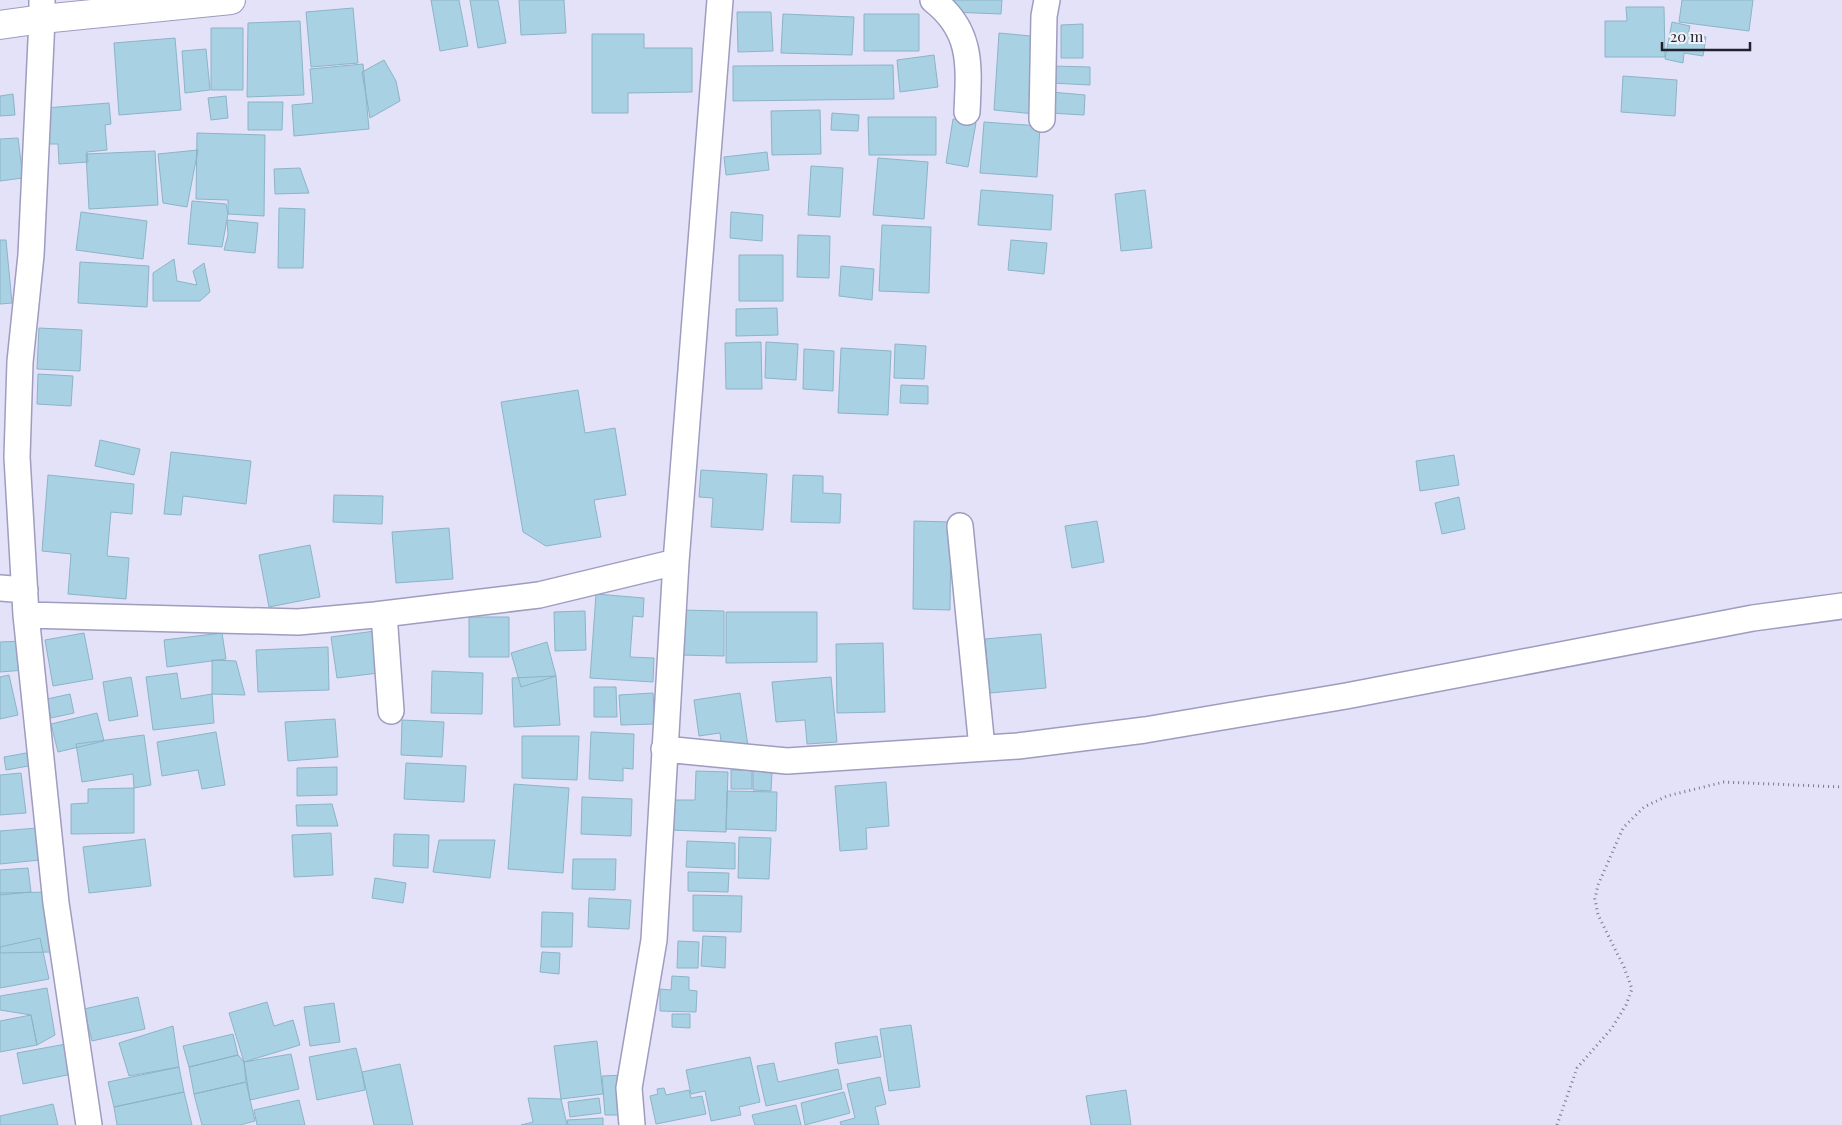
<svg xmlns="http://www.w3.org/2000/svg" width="1842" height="1125" viewBox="0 0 1842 1125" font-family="'Playfair Display',serif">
<rect width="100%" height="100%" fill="#e3e2f9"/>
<path fill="#a8d1e3" stroke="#8cb4c6" d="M431,0H459L468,46L440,51Z
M470,0H498L506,43L478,48Z
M519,0H564L566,33L521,35Z
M951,0H1002L1001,14L950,12Z
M1682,0H1753L1749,31L1679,22Z
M1626,7H1664L1665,57H1605V21H1627Z
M353,8L358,63L311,67L306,12Z
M737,12H771L773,51L738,52Z
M783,14L854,17L852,55L781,53Z
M864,14H919V51H864Z
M300,21L304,95L247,97L248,23Z
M1672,22L1690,26L1688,34L1706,37L1703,56L1684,53L1683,63L1665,59Z
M1083,24V58H1061V25Z
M211,28H243V90H211Z
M999,33L1041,37L1035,114L994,110Z
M592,34H644V48H692V92L628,93V113H592Z
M175,38L181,110L119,115L114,43Z
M206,49L210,90L185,93L182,51Z
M934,55L938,87L900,92L897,60Z
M384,60L396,81L400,101L370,118L362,72Z
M363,64L369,129L294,136L292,105L313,103L310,69Z
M893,65L894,99L733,101V66Z
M1052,66L1090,67V85L1051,83Z
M1623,76L1677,80L1675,116L1621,112Z
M1051,92L1085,95L1084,115L1049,113Z
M13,94L15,115L0,116V96Z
M226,96L228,118L211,120L208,98Z
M248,102H283L282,130H248Z
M109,103L111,124L105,125L107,150L87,152L88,162L59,164L58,144H49L45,108Z
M820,110L821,154L772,155L771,111Z
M832,113L859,115L858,131L831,130Z
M868,117H936V155H869Z
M953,119L976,123L968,167L946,163Z
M984,122L1040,126L1037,177L980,173Z
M197,133L265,135L264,216L228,214V200L196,199Z
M18,138L23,178L0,181V139Z
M198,150L187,207L163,203L158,154Z
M155,151L158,205L89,209L86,154Z
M767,152L769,170L726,175L724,157Z
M878,158L928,162L924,219L873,215Z
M811,166L843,168L840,217L808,215Z
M300,168L309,193L275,194L274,169Z
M981,190L1053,195L1051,230L978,225Z
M1145,190L1152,248L1121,251L1115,194Z
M192,201L226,204L228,214L222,247L188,244Z
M279,208L305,209L303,268H278Z
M81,212L147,221L143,259L76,250Z
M731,212L763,215L762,241L730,238Z
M227,220L258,223L255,253L224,250L228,235Z
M882,225L931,227L929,293L879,291Z
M798,235L830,236L829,278L797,277Z
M0,240H6L12,303L0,304Z
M1011,240L1047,243L1044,274L1008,270Z
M739,255H783V301H739Z
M174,259L177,281L197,285L193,271L204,263L210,292L200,301H153V273Z
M80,262L149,266L147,307L78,303Z
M841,266L874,269L872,300L839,296Z
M777,308L778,335L736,336V309Z
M39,328L82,330L80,371L37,369Z
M761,342L762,389H726L725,343Z
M766,342L798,344L796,380L765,378Z
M895,344L926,346L924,379L894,378Z
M841,348L891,351L888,415L838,413Z
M804,349L834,351L833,391L803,389Z
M38,374L73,376L71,406L37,404Z
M901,385L928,386V404L900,403Z
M578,390L585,433L615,428L626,495L594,500L601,537L546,546L523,532L501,402Z
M100,440L140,449L134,475L95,466Z
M171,452L251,461L246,504L183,496L181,515L164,514Z
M1454,455L1459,485L1420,491L1416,461Z
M701,470L767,474L763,530L711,527L713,498L699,497Z
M48,475L134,484L132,514L111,512L107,556L129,558L126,599L68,594L71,554L42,551Z
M793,475L823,476V493L841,494L840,523L791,522Z
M334,495L383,496L382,524L333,522Z
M1459,497L1465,529L1442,534L1435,503Z
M914,521L951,522L950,610L913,609Z
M1097,521L1104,562L1072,568L1065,526Z
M449,528L453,579L396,583L392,532Z
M310,545L320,597L269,607L259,555Z
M596,594L644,598L643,617L633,616L630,657L654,658L653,682L590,678Z
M681,610L724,611V656L681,655Z
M585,611L586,650L555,651L554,612Z
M726,612H817V662L726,663Z
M469,617H509V657H469Z
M382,630L387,672L337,678L331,637Z
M84,633L93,679L53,686L45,640Z
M222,633L226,659L167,667L164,640Z
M1041,634L1046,688L990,693L985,639Z
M23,641L25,670L0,672V642Z
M547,642L556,676L521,687L511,653Z
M883,643L885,712L837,713L836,644Z
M328,647L329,690L258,692L256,650Z
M212,660L236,661L245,695L212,694Z
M432,671L483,673L482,714L431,713Z
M177,673L181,699L212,694L214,723L153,730L146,677Z
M9,675L18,715L0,719V677Z
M556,676L560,725L514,727L512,678Z
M131,677L138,716L109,721L103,682Z
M831,677L837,742L807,744L805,720L776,722L772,682Z
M594,687H616L617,717H594Z
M653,693L655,724L621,725L619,695Z
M740,693L748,746L722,750L720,733L699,736L694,700Z
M70,694L74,713L51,718L47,699Z
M97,713L104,741L58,752L51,724Z
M335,719L338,757L288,761L285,722Z
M402,720L444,722L442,757L401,755Z
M216,732L225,785L202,789L198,770L162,776L157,742Z
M591,732L634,734L633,769L623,768V781L589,779Z
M144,735L151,785L134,788L133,774L82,782L76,744Z
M522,736H579L577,780L522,778Z
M32,752L34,765L6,770L4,757Z
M406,763L466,766L464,802L404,799Z
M337,767V795L297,796V768Z
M731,770H752V789H731Z
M696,771L728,772L726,832L669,830L670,800H695Z
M753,771L772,772L771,791L753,790Z
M21,773L26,813L0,815V775Z
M886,782L889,826L866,828L867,849L840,851L835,786Z
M514,784L569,788L563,873L508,869Z
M134,788V833L71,834V804L88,803V789Z
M727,791L777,792L776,831L726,829Z
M582,797L632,799L631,836L581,834Z
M332,804L338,826H297L296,805Z
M37,828L40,860L0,864V831Z
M331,833L333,875L294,877L292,835Z
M394,834L429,835L428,868L393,866Z
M739,837L771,838L769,879L738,878Z
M145,839L151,886L89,893L83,847Z
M439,840H495L490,878L433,872Z
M687,841L735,843V869L686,867Z
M573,859H616L615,890L572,889Z
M28,868L31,892L0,895V870Z
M688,872L729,873L728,892L688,891Z
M375,878L406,883L403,903L372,898Z
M51,892L52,952L0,953V893Z
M693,895L742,896L741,932L693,931Z
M589,898L631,900L629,929L588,927Z
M542,912L573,913L572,947H541Z
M703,936L726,937L725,968L701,966Z
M40,938L49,979L0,988V947Z
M678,941L699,942L698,968H677Z
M542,952L560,953L559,974L540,972Z
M672,976L689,977V990L697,991L696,1012L660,1011V989L671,990Z
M47,988L55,1035L37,1045L31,1015L0,1010V996Z
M138,997L145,1029L92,1041L84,1009Z
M267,1002L274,1026L293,1020L300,1045L244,1062L229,1013Z
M334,1003L340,1042L310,1046L304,1007Z
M672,1014H690V1028L672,1027Z
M31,1015L37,1045L0,1052V1021Z
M911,1025L920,1087L889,1091L880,1029Z
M173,1026L179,1067L129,1076L119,1043Z
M233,1034L238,1055L189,1067L183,1046Z
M877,1036L881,1057L838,1064L835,1043Z
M597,1041L603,1094L561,1099L554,1046Z
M66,1044L72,1074L23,1084L17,1053Z
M356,1048L362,1072L365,1090L317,1100L309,1057Z
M291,1054L299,1089L250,1100L244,1062Z
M238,1055L244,1062L246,1082L194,1094L189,1067Z
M750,1057L760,1102L739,1107L741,1115L711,1121L705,1091L691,1094L686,1070Z
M774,1063L778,1082L838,1069L842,1089L766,1106L757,1066Z
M400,1064L413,1125H374L362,1072Z
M179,1067L184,1092L114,1107L108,1082Z
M626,1075L625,1115H605L602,1076Z
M880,1077L886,1104L875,1107L879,1125H841L840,1122L855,1118L847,1084Z
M246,1082L255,1121L240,1125H202L194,1094Z
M664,1088L666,1095L689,1090L691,1098L702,1096L706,1114L656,1124L650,1096L658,1094L657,1089Z
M1126,1090L1131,1125H1091L1086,1096Z
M184,1092L192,1125H117L114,1107Z
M844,1092L850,1113L805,1125L801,1103Z
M528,1098L561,1099L567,1125H521L533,1122Z
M599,1098L601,1113L570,1117L568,1102Z
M299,1100L305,1125H257L254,1110Z
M53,1104L58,1125H0V1116Z
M796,1105L801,1125H755L752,1115Z
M603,1118V1125H568L567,1120Z"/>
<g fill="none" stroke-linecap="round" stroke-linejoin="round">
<defs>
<path id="street" d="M42,0V19L31,255L20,362L17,457L26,615L56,903L89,1125
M933,0C973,31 969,66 967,112
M1042,119L1044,16L1047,0
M960,526L982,748
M0,588L25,590
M384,614L391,711
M26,615L298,622L375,615L539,595L676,562
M664,749L787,761L1018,746L1145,730L1346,696L1753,618L1842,606
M632,1125L629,1088L654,940L676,562L720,0"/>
<path id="secondary" d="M0,25L42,19L231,0"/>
</defs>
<use href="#street" stroke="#9e9cbf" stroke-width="28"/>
<use href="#secondary" stroke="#9e9cbf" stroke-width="30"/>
<path stroke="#7a798b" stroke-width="3" stroke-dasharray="1 4" stroke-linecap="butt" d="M1557,1125L1577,1068L1612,1028L1626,1005L1632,989L1624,967L1598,915L1595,899L1598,885L1623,828L1644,807L1667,796L1724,782L1842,787"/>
<use href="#street" stroke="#fff" stroke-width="25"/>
<use href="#secondary" stroke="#fff" stroke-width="28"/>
</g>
<path d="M1662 42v8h88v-8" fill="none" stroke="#21202e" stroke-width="2.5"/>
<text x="1670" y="42" font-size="15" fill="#21202e" stroke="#f1f1f9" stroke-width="4" paint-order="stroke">20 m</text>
</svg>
